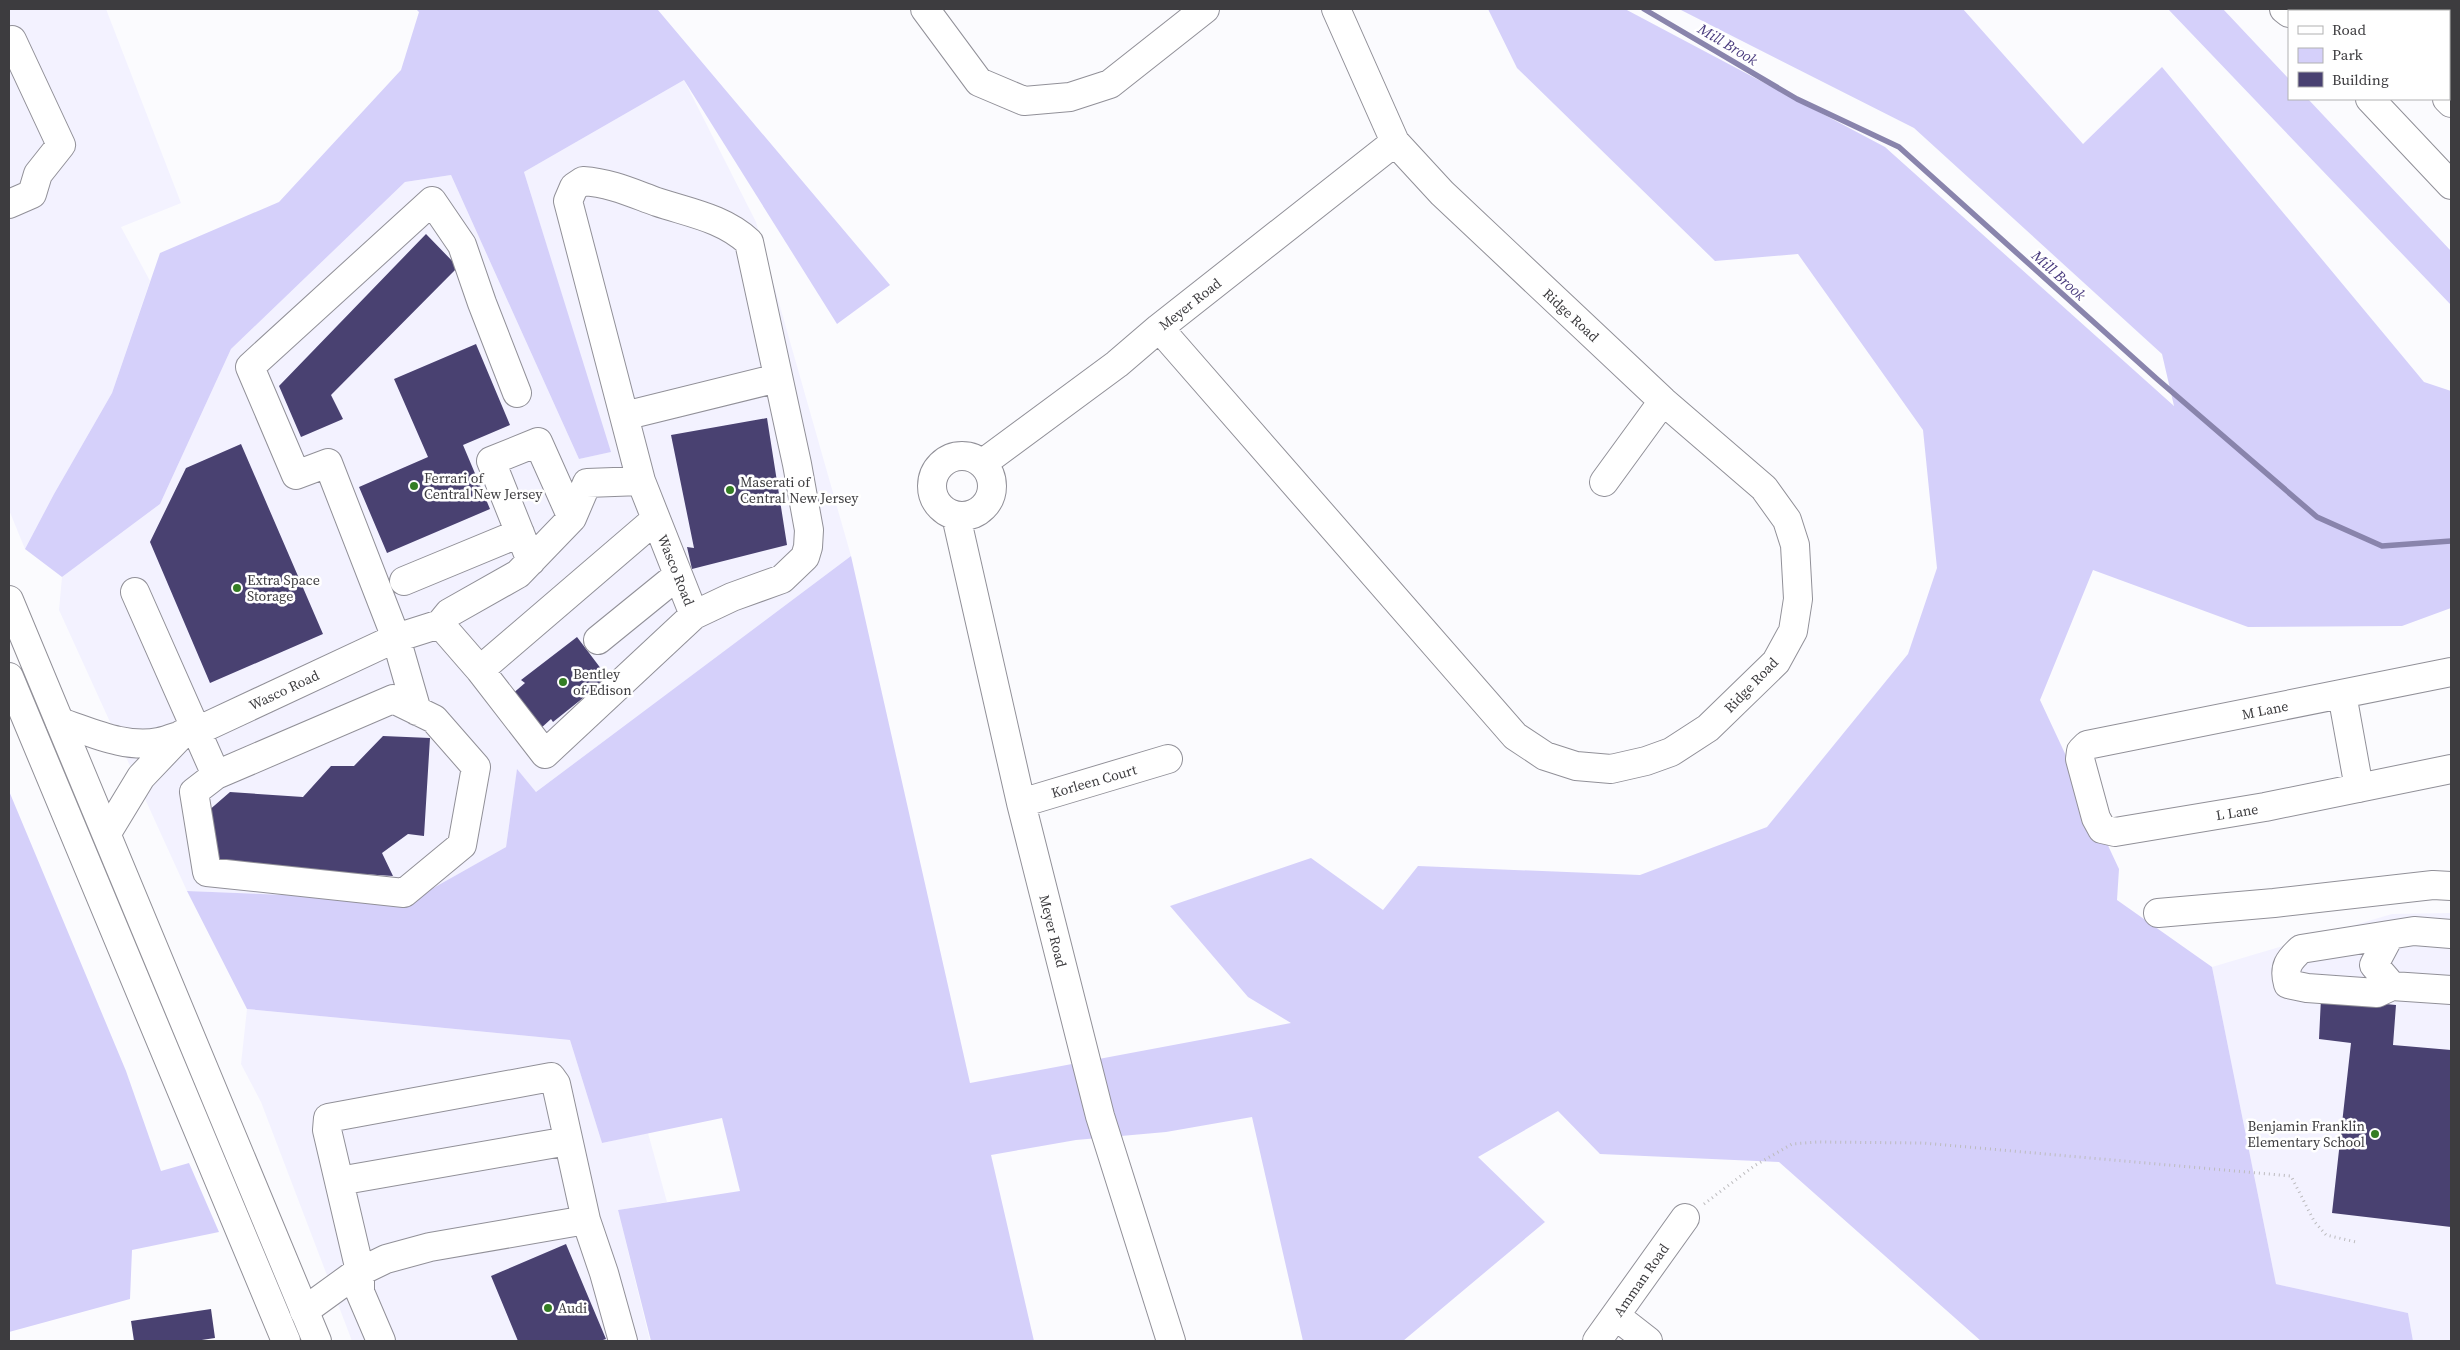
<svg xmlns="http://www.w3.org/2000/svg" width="2460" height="1350" viewBox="0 0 2460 1350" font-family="'Source Serif 4',serif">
<rect width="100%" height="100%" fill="#fbfbfe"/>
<path fill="#f3f2ff" d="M9,9H106L181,203L121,227L150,281L112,393L54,494L25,549L9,510Z
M684,80L756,222L851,556L536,792L517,770L506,847L412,900L187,891L59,610L62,577L160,504L231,349L405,182L451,175L579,459L610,452L524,172Z
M2451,913V1341H2413L2408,1313L2276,1284L2212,967L2392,914Z
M247,1009L570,1040L602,1143L648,1133L667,1202L618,1210L650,1341H352L261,1102L241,1064Z"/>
<path fill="#d5d0fa" d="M416,9H664L658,10L890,285L837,324L684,80L524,172L611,452L579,459L451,175L405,182L231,349L160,504L62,577L25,549L54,494L112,393L160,253L279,202L401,70L419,12Z
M1488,9H1625L1885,147L2174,406L2162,354L1914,128L1679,9H1963L2083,144L2162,67L2424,382L2451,391V608L2402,626L2248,627L2093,570L2040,700L2119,869L2117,900L2212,967L2276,1284L2408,1313L2413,1341H1981L1779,1162L1600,1154L1558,1111L1478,1157L1545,1222L1403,1341H1303L1252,1117L1166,1132L1076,1140L991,1155L1034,1341H651L618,1210L740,1191L722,1118L602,1143L570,1040L247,1009L187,891L412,900L506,847L517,769L536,792L851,556L970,1083L1291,1023L1248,997L1170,906L1311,858L1383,910L1418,866L1640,875L1767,827L1908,654L1937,568L1923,430L1798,254L1715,261L1517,68Z
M2168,9H2223L2289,79V99H2308L2451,251V305Z
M9,791L126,1071L161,1171L189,1163L219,1232L132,1250L130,1299L9,1332Z"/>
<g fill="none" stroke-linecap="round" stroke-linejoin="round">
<path stroke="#8984ac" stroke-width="5.5" d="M1644,9L1797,99L1899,147L2157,379L2317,517L2382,546L2451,541"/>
</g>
<path fill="#494171" d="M426,234L458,267L331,395L343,419L301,437L279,386Z
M476,344L510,425L463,445L490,509L387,553L359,487L428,457L394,379Z
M767,418L787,545L692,569L687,547L694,548L671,435Z
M241,444L323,634L210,683L150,542L186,468Z
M577,637L608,678L553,722L551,719L540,729L511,695L525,683L521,680Z
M383,736L430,738L424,836L408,834L382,853L393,876L221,865L205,847L207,812L230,792L303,797L331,766H354Z
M2321,998L2396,1005L2393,1045L2451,1050V1227L2332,1213L2351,1043L2319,1039Z
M566,1244L606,1339L600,1341H518L491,1276Z
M211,1309L215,1338L195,1341H134L131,1321Z"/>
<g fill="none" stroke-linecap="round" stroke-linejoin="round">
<defs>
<path id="minor" d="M925,9L979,82L1024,101L1070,97L1110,84L1205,9
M9,41L12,40L61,145L38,174L32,194L9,204
M1159,328L1515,736L1545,756L1576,766L1611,769L1646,761L1671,752L1708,728L1776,662L1793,631L1798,599L1795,545L1787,520L1764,488L1663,401L1442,193L1395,142L1336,9
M624,416L778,378
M932 486a30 30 0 1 1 60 0a30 30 0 1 1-60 0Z
M983,463L1117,364L1159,328L1395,142
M641,481L568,201L574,187L583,181C611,183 632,193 657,202C690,213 723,218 749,242L797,464L809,530L808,547L805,557L782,579L732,597L694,615
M1604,482L1663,401
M956,516L1021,803L1100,1116L1171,1341
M531,561L491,461L538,442L572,518
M404,581L520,533
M135,592L216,775
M598,640L678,575
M480,670L656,519
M2451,672L2087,745L2081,751L2080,759L2096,818L2102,829L2115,832L2265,807L2451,769
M2342,694L2359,788
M393,699L434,719L476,767L462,845L404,893L207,872L194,792L216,775Z
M417,711L396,638L328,463L296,475L250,367L432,201L462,245L482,303L517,393
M60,722C91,732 126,749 159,742C172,739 184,733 197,731L396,638L440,624L449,613L518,574L572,518L587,483L641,481L694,615L545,754L480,670L440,624
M1021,803L1168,759
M107,833L141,777L182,734
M2158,913L2274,903L2433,885L2451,886
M2390,935L2374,965L2392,986L2451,990
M2392,986L2377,993L2307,988L2288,984C2283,967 2289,960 2301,949L2414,931L2451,934
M339,1181L568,1141
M304,1311L355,1274L386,1259L430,1247L586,1220L604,1273L623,1341
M1616,1316L1648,1341
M381,1341L360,1292V1271L327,1130L328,1118L551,1077L556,1084L586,1220
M1597,1341L1685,1218"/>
<path id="highway" d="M2284,9L2289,13
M2362,9L2364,11
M2449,19L2451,21
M2370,99L2451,185
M2447,99L2451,103
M9,600L317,1341
M9,677L286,1341"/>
</defs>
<use href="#minor" stroke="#919098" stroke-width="30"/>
<use href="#highway" stroke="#919098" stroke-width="30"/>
<path stroke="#bcbbbe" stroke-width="3" stroke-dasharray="1 4" stroke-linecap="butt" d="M1704,1204L1754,1166L1792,1144L1817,1142L1923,1143L2291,1176L2314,1221L2326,1235L2356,1242"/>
<use href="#minor" stroke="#fff" stroke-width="28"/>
<use href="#highway" stroke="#fff" stroke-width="28"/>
</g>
<g fill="#347d24" stroke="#fff" stroke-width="2">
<circle cx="414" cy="486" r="5"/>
<circle cx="730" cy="490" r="5"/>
<circle cx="237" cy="588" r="5"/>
<circle cx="563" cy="682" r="5"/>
<circle cx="2375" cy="1134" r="5"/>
<circle cx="548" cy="1308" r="5"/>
</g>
<g text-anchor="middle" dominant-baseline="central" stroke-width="5" stroke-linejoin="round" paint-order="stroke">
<g font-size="14" fill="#3d3c3f" stroke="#fff">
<text transform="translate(1190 304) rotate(-38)">Meyer Road</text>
<text transform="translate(1571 315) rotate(43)">Ridge Road</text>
<text transform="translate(676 570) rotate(68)">Wasco Road</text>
<text transform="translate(1751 685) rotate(-46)">Ridge Road</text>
<text transform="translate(284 690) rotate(-25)">Wasco Road</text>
<text transform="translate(2265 710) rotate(-11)">M Lane</text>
<text transform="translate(1094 781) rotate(-16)">Korleen Court</text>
<text transform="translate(2237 812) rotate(-9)">L Lane</text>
<text transform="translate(1053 931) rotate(76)">Meyer Road</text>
<text transform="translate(1641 1280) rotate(-55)">Amman Road</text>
</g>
<g font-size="14" fill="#3d3c3f" stroke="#fff" text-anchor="start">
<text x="424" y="478">Ferrari of<tspan x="424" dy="16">Central New Jersey</tspan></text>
<text x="740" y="482">Maserati of<tspan x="740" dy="16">Central New Jersey</tspan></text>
<text x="247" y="580">Extra Space<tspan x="247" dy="16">Storage</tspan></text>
<text x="573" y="674">Bentley<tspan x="573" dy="16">of Edison</tspan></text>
<text x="2365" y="1126" text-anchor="end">Benjamin Franklin<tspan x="2365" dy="16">Elementary School</tspan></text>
<text x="558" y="1308">Audi</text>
</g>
<g font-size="15" font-style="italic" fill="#493b7e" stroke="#fff">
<text transform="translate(1728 44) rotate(31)">Mill Brook</text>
<text transform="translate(2059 275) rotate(42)">Mill Brook</text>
</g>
</g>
<rect width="2460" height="1350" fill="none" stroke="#3d3c3f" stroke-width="20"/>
<rect x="2288" y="10" width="162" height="90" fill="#ffffff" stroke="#b1b1b2"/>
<rect x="2298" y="26" width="25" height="8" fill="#ffffff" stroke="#b1b1b2"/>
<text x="2332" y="35" font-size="15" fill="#3d3c3f">Road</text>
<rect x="2298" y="48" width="25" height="15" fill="#d5d0fa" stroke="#b1b1b2"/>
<text x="2332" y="60" font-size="15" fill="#3d3c3f">Park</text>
<rect x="2298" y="72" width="25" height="15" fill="#494171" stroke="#b1b1b2"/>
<text x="2332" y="85" font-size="15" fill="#3d3c3f">Building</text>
</svg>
